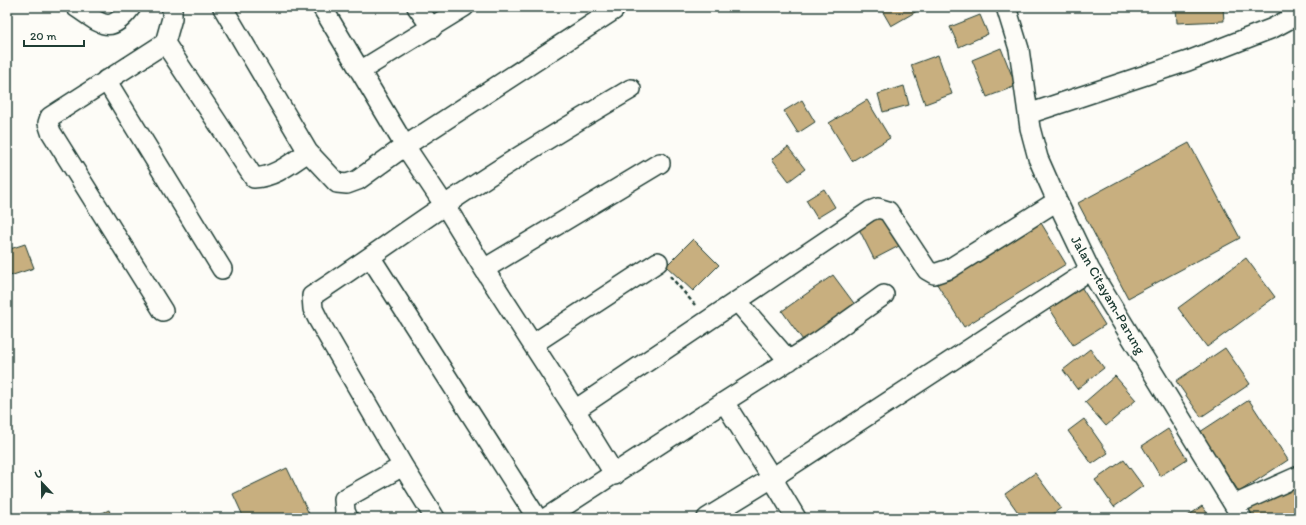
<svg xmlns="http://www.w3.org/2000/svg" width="1306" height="525" viewBox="0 0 1306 525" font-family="Itim,sans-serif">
<rect width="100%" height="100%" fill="#fdfcf7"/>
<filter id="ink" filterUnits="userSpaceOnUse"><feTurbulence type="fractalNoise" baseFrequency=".025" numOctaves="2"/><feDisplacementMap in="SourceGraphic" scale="8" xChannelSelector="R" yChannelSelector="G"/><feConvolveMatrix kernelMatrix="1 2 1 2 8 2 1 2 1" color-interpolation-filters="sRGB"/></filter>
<g filter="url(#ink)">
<path fill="#c8af7f" stroke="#1f3d34" d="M880,7H924L891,26Z
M1176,7H1223L1224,21L1177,23Z
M980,15L988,34L959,47L950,27Z
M1001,48L1016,86L987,97L972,60Z
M938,55L952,94L925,104L911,65Z
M904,86L909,105L883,112L878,94Z
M802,100L815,122L798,133L784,111Z
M867,100L890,138L852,161L829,123Z
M1189,143L1240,238L1128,298L1078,203Z
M788,147L805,169L789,181L772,159Z
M824,189L835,207L817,218L806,200Z
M883,215L899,246L874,259L858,227Z
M1038,218L1066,264L964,327L935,281Z
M693,239L719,265L693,291L666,266Z
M25,244L34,268L7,277V250Z
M1246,258L1275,297L1207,347L1178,308Z
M833,275L856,306L805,343L782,311Z
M1080,285L1105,325L1073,345L1048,306Z
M1225,348L1250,384L1201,417L1176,381Z
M1090,349L1104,368L1077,389L1063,370Z
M1115,376L1136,400L1106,426L1085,402Z
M1249,400L1288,460L1239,492L1200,432Z
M1084,419L1108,453L1092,464L1068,431Z
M1168,429L1187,459L1160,476L1142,446Z
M1124,460L1143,486L1114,507L1095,480Z
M287,468L311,518H244L233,494Z
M1035,473L1061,508L1047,518H1022L1005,494Z
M1299,483V518H1252L1245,504Z
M1202,506L1211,518H1185Z
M109,510L112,518H91Z"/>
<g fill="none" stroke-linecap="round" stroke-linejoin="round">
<defs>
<path id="street" d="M76,7C102,24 109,36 131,7
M322,7L405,146L451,215L484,269L575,410L615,475
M417,7L432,28
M1006,7L1019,49L1030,128L1038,158L1057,201L1090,270L1242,518
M223,8L308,152L337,183L347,184L358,180L405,146L614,10
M165,43L254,178C275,177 290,164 308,152
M360,71L464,7
M106,80L222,269
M1028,114L1188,61L1273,28L1299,14
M371,258L537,518
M484,269L660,163
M737,301L870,211L878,208L888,211L927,270L934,274L949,269L1057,201
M163,311L51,132L48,123L50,117L165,43L172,18V7
M533,344L658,262
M724,402L821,340L884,295
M575,410L737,301L789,361
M403,466L435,518
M1234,505L1299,476
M348,518L345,511L344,499L403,466L319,321L313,309L312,296C357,267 400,235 445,205C505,164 568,126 631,89
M546,518L724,402L772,478L1090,270
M707,518L772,478L796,518"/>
</defs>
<use href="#street" stroke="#1f3d34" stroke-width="22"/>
<path stroke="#1f3d34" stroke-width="2.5" stroke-dasharray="4 3" stroke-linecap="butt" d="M670,276L695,305"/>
<use href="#street" stroke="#fdfcf7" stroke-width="19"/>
</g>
</g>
<g text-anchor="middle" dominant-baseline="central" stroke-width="3.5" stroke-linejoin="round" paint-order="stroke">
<g font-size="14" fill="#1f3d34" stroke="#fdfcf7">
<text transform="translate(1108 295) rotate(60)">Jalan Citayam-Parung</text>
</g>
</g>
<rect width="1306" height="525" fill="none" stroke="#fdfcf7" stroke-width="24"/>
<rect x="12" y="12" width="1282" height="501" fill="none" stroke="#1f3d34" stroke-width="1.5" filter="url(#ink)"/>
<g transform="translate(42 483) rotate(338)" stroke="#fdfcf7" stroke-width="3" paint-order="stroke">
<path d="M0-3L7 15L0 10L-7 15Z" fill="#1f3d34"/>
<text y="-6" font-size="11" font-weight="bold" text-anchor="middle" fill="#1f3d34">U</text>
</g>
<path d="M24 40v6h60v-6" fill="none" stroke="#1f3d34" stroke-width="2"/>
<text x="30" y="40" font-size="12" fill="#1f3d34" stroke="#fdfcf7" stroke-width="3" paint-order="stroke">20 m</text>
</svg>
